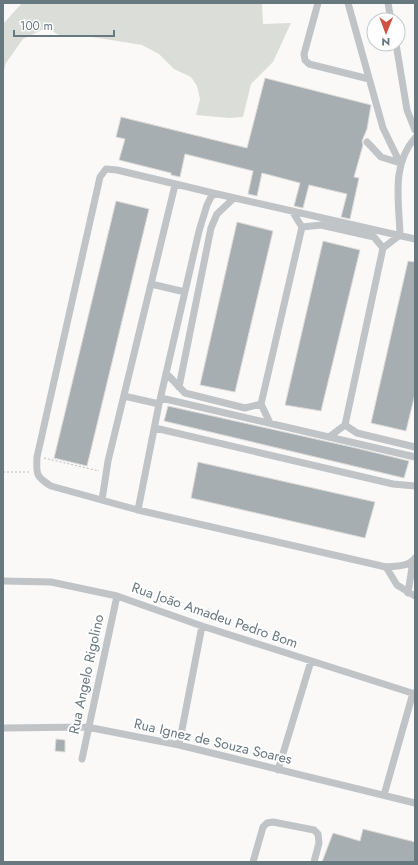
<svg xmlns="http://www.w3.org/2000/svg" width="418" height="865" viewBox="0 0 418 865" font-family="Jost,sans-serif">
<rect width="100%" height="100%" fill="#faf9f8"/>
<path fill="#dbded8" d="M22,3H262L263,24L291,23L273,62L251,84L243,117L229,118L196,115L200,99L197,86L191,77L174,69L159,54L142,45L86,36L63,37L46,28L23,39L6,63L3,74V24Z"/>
<path fill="#a6aeb2" stroke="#dcdbda" d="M265,78L371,105L367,129L362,141L363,145L354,177L359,178L350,219L341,217L347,194L309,185L303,208L294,206L300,183L262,173L257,196L248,194L253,171L185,154L180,177L171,175V173L119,160L125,139L116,137L121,117L247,148Z
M116,201L149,209L87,466L54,458Z
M237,222L273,231L235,392L200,385Z
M323,241L360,250L321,411L285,405Z
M408,261L415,262V394L406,431L371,423Z
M168,406L356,448L409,461L404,478L164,421Z
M198,462L375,502L365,538L191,498Z
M56,739L65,740V752L55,751Z
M363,829L415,842V862H322L333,833L360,841Z"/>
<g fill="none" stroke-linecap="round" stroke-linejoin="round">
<path stroke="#babec0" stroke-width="1" stroke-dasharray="2 2" stroke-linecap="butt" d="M44,458L99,471
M3,472H29"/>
<path stroke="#c0c4c7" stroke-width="7" d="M318,3L304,54L305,60L309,64L369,79
M348,3L383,128L400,163L381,157L367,142
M388,3L391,20
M396,44L407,110L415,130
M213,193L117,170L106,169L100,177L37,457C36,474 36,477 51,486L138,510L386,567C395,566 409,567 415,558
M302,227L321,225L374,237L383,248
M151,284L185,292
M166,373L185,393L245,408L261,404
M179,387L211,228L217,214L234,198
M124,396L159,404
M161,398L415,457
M270,423L261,404L302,227L292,211
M345,425L357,433L415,447
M155,428L393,484L415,486
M329,437L345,425L383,248L400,235C399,201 391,165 415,138
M102,500L108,461L175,185
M138,510L159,404L199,231L207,205L213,193L415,239
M386,567L397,585L415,596
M3,581L51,582L117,596L202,626L415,694
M408,593L413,561
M3,728L87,727L179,745L415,803
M179,745L202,626
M82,759L117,596
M278,770L311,661
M384,795L413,693
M253,862L263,827L267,823L273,822L314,830L318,834L319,843L314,862"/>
</g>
<g text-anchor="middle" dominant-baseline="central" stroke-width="4" stroke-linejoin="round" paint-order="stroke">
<g font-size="14" fill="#68787f" stroke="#fff">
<text transform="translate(215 615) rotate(19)">Rua João Amadeu Pedro Bom</text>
<text transform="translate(86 674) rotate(-78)">Rua Angelo Rigolino</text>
<text transform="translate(213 741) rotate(13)">Rua Ignez de Souza Soares</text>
</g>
</g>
<rect width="418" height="865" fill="none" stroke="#68787f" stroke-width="8"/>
<g transform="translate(386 32) rotate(181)"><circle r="19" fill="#ffffff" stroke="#c3c9cc"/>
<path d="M0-3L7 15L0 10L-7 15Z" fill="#cf5343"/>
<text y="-6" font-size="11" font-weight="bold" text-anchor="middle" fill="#68787f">N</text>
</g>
<path d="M14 30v6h100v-6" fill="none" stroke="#68787f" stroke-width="2"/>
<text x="20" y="30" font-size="12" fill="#68787f" stroke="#ffffff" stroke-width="3" paint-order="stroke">100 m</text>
</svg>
